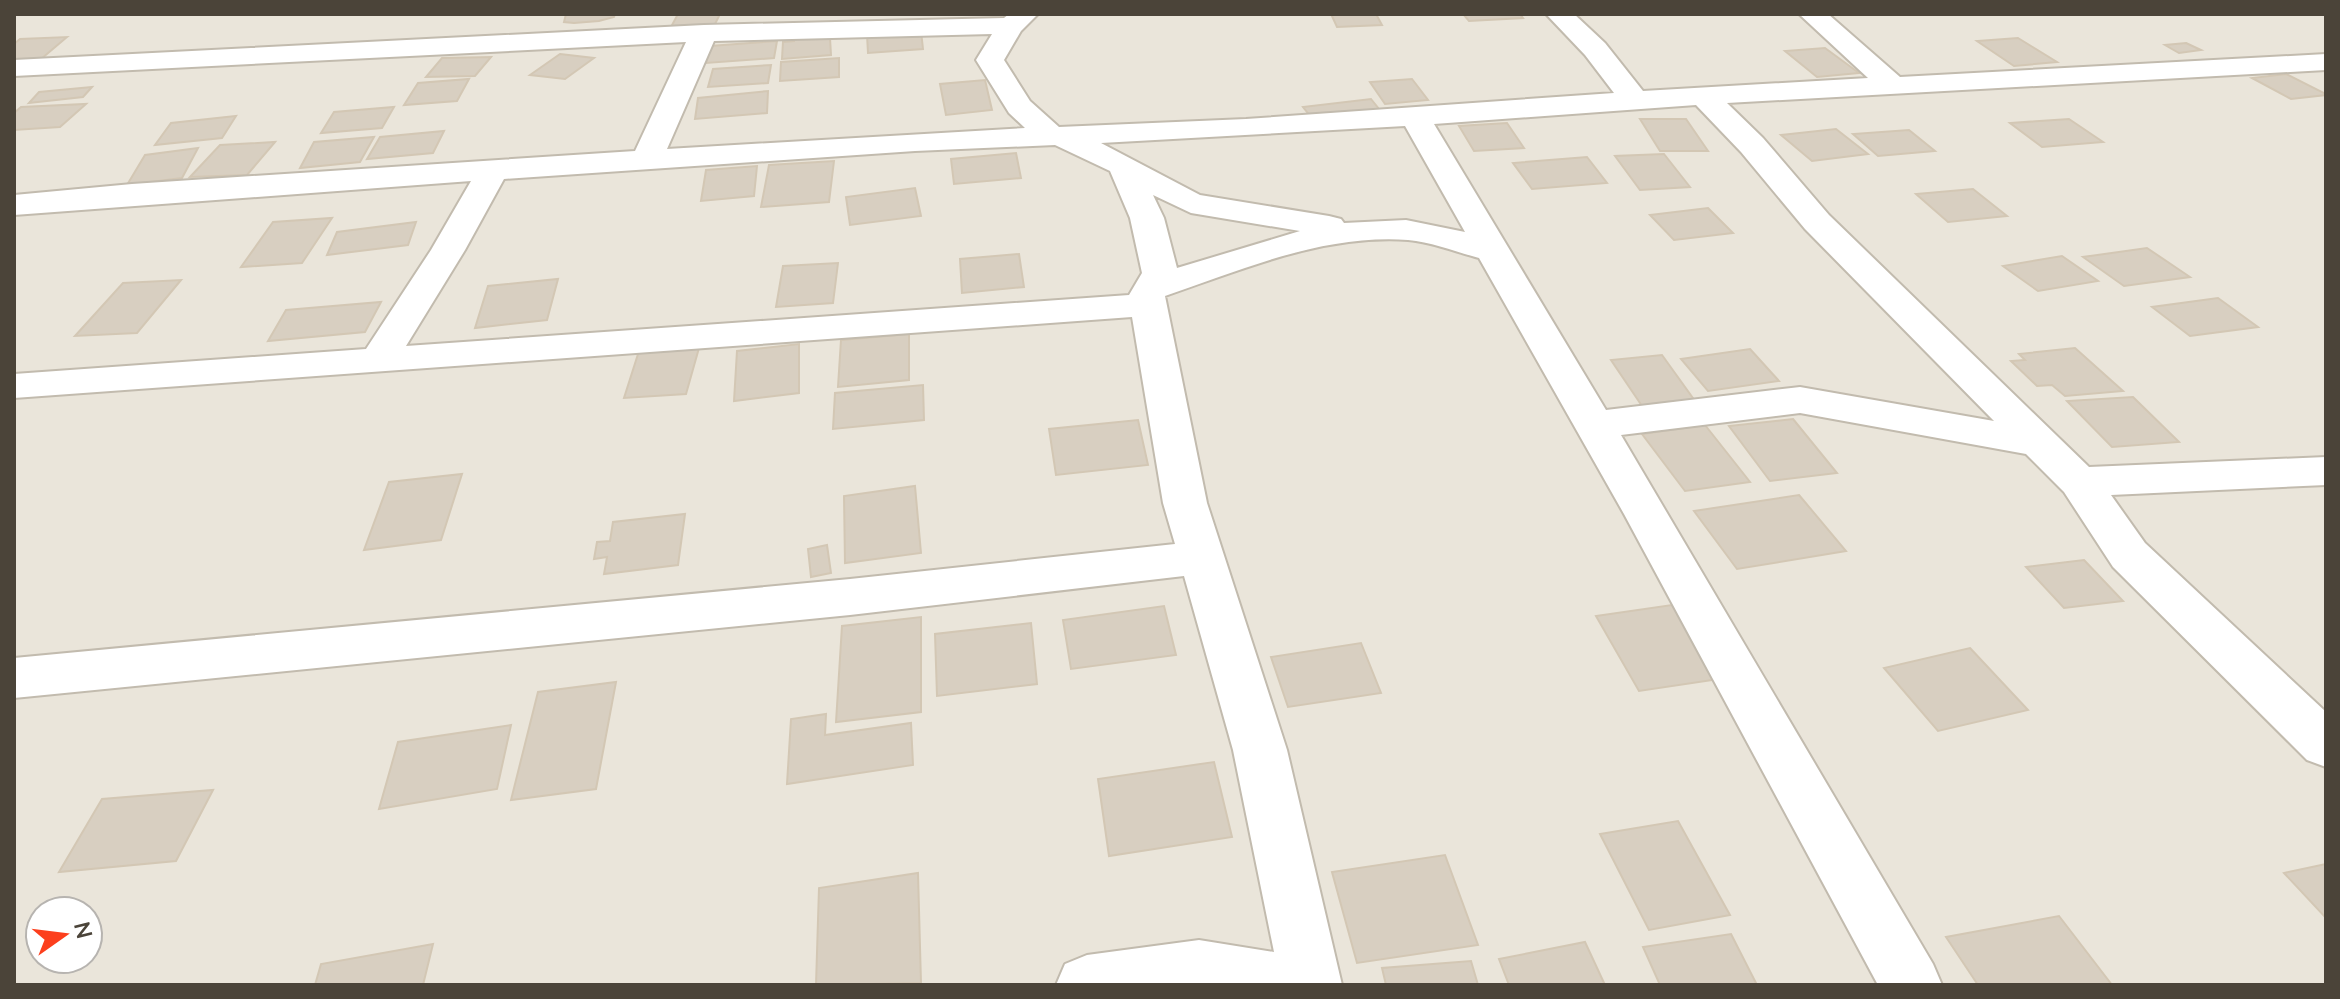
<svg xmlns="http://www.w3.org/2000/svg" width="2340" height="999" viewBox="0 0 2340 999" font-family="'Nunito Sans',sans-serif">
<rect width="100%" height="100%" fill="#f6f3ec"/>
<path fill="#eae5da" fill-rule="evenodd" d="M14,14H2326V985H14ZM40,911H88V959H40Z"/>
<path fill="#d8cfc1" stroke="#d3c7b4" stroke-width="2" d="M566,14H615L614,17L599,21L574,23L564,22Z
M678,14H720L714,26L671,27Z
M1331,14H1376L1382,25L1337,27Z
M1463,14H1520L1523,18L1469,21Z
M921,31L923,49L868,53L867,35Z
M67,37L41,59L14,60V44L20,39Z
M794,37L830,38L831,55L782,59L783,42L794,41Z
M2018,38L2057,62L2014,66L1977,41Z
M777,41L774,58L706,63L710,46Z
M2186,43L2201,50L2179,53L2165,45Z
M1825,48L1859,73L1817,77L1785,51Z
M560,54L594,58L565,79L530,75Z
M491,57L475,76L426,77L442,58Z
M839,58V77L780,81L781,62Z
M771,65L768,83L708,87L713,69Z
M2286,74L2326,94V95L2291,99L2252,78Z
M469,79L457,101L404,105L418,83Z
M1412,79L1428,100L1385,104L1370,82Z
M985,80L992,110L946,115L940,84Z
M92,87L83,97L29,103L39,92Z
M768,91L767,113L695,119L698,98Z
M1371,99L1379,109L1311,117L1303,107Z
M86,104L60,127L14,130V113L21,107Z
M394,107L382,128L321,133L334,112Z
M236,116L222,138L155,145L171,123Z
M1640,119H1686L1708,151H1660Z
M2069,119L2103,142L2042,147L2010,123Z
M1507,123L1524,148L1474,151L1459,126Z
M1836,129L1868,154L1812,161L1781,135Z
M1909,130L1935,151L1878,156L1853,134Z
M444,131L433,153L367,159L380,137Z
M374,137L360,162L300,168L314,142Z
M275,142L247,175L190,177L220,145Z
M198,148L182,178L127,185L145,155Z
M1016,153L1021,178L954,184L951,159Z
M1664,154L1690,187L1640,190L1615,156Z
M1587,157L1607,183L1532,189L1513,163Z
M834,161L829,202L761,207L769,165Z
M757,166L754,196L701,201L706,170Z
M915,188L921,216L850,225L846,197Z
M1973,189L2007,216L1948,222L1916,194Z
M1708,208L1733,233L1674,240L1650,215Z
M332,218L302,263L241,267L273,222Z
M416,222L408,245L327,255L337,232Z
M2147,248L2190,277L2124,286L2083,257Z
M1019,254L1024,287L962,293L960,259Z
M2062,256L2098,281L2038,291L2003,266Z
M838,263L833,303L776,307L783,266Z
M558,279L547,320L475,328L488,286Z
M181,280L137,333L75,336L123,283Z
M2218,298L2258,327L2190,336L2152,307Z
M381,302L365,332L268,341L286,310Z
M909,334V380L838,387L841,340Z
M799,344V393L734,401L737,351Z
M699,348L686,394L624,398L639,351Z
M2075,348L2123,391L2065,396L2052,385L2037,386L2011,361L2025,360L2019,354Z
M1750,349L1779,381L1708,391L1681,359Z
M1662,355L1695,401L1642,406L1611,360Z
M923,385L924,420L833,429L835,393Z
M2133,397L2179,442L2112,447L2067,401Z
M1793,419L1837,473L1770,481L1729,426Z
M1138,420L1148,465L1056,475L1049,429Z
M1705,425L1750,482L1685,491L1642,434Z
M462,474L441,540L364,550L389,482Z
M915,486L921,553L845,563L844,496Z
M1799,495L1846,551L1737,569L1694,511Z
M685,514L678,565L604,574L607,557L594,559L597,542L610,541L613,522Z
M827,545L831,573L811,577L808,549Z
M2084,560L2123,601L2064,608L2026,567Z
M1672,605L1719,679L1639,691L1596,616Z
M1164,606L1176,655L1071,669L1063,620Z
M921,617V712L836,722L842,626Z
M1031,623L1037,684L937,696L935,634Z
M1361,643L1381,693L1288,707L1271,657Z
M1970,648L2028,710L1938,731L1884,668Z
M616,682L596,789L511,800L538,692Z
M826,714L825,735L911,723L913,765L787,784L791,719Z
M511,725L497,789L379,809L398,742Z
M1214,762L1232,837L1109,856L1098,779Z
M213,790L176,861L59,872L102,799Z
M1678,821L1730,915L1649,930L1600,834Z
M1445,855L1478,945L1357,963L1332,872Z
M2326,864V918L2284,873Z
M918,873L921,983L816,985L819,888Z
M2059,916L2112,985H1978L1946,937Z
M1731,934L1757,985H1660L1643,947Z
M1585,942L1605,985H1509L1499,959Z
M433,944L423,985H315L321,964Z
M1471,961L1478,985H1386L1382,968Z"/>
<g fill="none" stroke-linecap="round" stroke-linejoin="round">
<defs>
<path id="minor" d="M1009,14H1038L1021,31L1004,60L1030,101L1059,127L1246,119L1614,93L1585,55L1546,14H1574L1605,43L1643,91L1868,78L1799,14H1828L1900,77L2326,54V70L1727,103L1763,138L1829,215L2089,467L2326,457V485L2111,495L2145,543L2326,712V767L2307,760L2113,567L2064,492L2026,454L1800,413L1621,435L1933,964L1942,985H1878L1624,514L1479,258C1456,252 1432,242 1408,240C1324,234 1243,269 1165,296L1207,503L1287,750L1342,985H1056L1065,964L1087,955L1199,940L1274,952L1233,750L1184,576L850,615L14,698V658L850,579L1175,544L1163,503L1132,317L14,398V374L366,349L431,250L471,181L14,215V195L132,184L635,151L686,42L14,76V60L704,25L1004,18ZM992,34L976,60L1009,113L1025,128L667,149L714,41ZM1696,105L1741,152L1805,229L1994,421L1800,387L1606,410L1434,124ZM1405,126L1465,232L1406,220L1344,223L1341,219L1329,216L1200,195L1101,143ZM1055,145L1110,171L1130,218L1142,273L1129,295L406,346L465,250L504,179L915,151ZM1153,195L1191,213L1300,231L1177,268L1164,218Z"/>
</defs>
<use href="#minor" stroke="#c2bbae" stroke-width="4"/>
<use href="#minor" fill="#fff" fill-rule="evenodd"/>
</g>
<rect width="2340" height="999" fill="none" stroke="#4b4439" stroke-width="32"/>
<g transform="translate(64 935) rotate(76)"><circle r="38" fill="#ffffff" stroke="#b7b4b0" stroke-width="2"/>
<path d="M0-6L14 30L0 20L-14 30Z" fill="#fc3f1d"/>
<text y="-12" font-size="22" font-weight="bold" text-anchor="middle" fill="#4b4439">N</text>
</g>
</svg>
